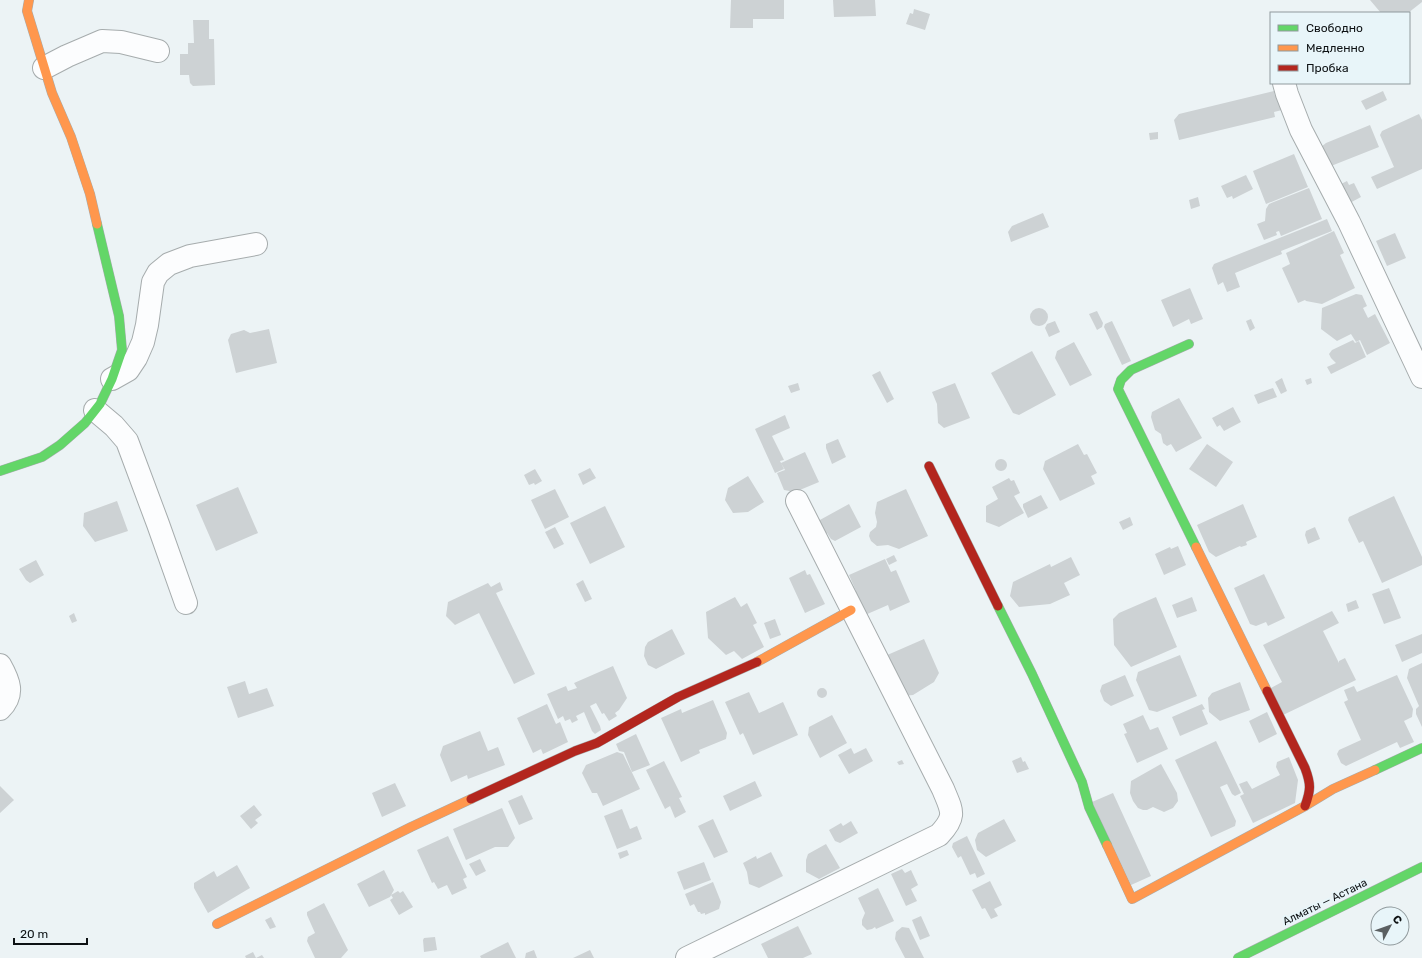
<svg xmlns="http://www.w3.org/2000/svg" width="1422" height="958" viewBox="0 0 1422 958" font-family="Rubik,sans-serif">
<rect width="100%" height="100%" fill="#ecf3f5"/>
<path fill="#cdd2d4" d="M731,0H784V19H753V28H730Z
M833,0H875L876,16L834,17Z
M1370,0H1422V2L1408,13H1381Z
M914,9L930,14L925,30L906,24L910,13L913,14Z
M193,20H209V39H214L215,85L193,86L190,83L189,75H180V54H188V43H194Z
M1274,91L1275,96H1278L1282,110L1274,112L1275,117L1179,140L1174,120L1179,114Z
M1383,91L1387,100L1366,110L1361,101Z
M1419,114L1422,120V169L1377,189L1371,177L1394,167L1380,135L1382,131Z
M1370,125L1379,147L1331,166L1321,147L1326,143Z
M1158,132V139L1150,140L1149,133Z
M1294,154L1308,187L1266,204L1253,171Z
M1246,175L1253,189L1233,199L1232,196L1227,198L1221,186Z
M1347,181L1349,185L1354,183L1361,197L1346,205L1337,186Z
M1309,188L1322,219L1281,236L1279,231L1276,232L1277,235L1264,240L1257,224L1265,221L1266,209L1269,204Z
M1198,197L1200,206L1191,209L1189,200Z
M1043,213L1049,227L1011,242L1008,232L1012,226Z
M1327,219L1332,231L1281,251L1282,254L1235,273L1240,287L1227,292L1223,282L1218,285L1212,268L1214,264Z
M1334,231L1344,253L1340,255L1355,288L1322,304L1306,301L1305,300L1298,303L1282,268L1290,264L1286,253Z
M1395,233L1406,258L1387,266L1376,241Z
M1190,288L1203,319L1191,324L1189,319L1173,327L1161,300Z
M1356,294L1362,295L1367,306L1363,308L1368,318L1375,314L1390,343L1367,355L1360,340L1356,342L1351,334L1337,341L1321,329L1322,308Z
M1030 317a9 9 0 1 1 18 0a9 9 0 1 1-18 0Z
M1097,311L1103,323L1102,327L1097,330L1089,314Z
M1251,319L1255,328L1250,331L1246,321Z
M1055,321L1060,332L1049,337L1045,328L1047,324Z
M1112,321L1131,361L1122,365L1104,327L1105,324Z
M269,329L277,363L236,373L228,340L231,334L244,330L250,333Z
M1353,340L1355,343L1359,341L1366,357L1331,374L1327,367L1336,363L1331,358L1329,354L1332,350Z
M1074,342L1092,375L1070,386L1055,358L1057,351Z
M1032,351L1056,395L1019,415L1013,413L991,373Z
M880,371L894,399L887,403L872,375Z
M1282,378L1287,391L1281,394L1275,382Z
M1311,378L1312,383L1307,385L1305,380Z
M798,383L800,390L791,393L788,386Z
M955,383L970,418L944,428L938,423L937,404L932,392Z
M1273,388L1277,397L1258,404L1254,395Z
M1179,398L1202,438L1176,452L1171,444L1167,446L1163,443L1161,434L1155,430L1151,417L1152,412Z
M1233,407L1241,422L1224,431L1220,425L1217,427L1212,418Z
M785,415L790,428L772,436L784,460L780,461L784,469L775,473L755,429Z
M838,439L846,457L832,464L826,448V444Z
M1078,444L1084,455L1087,454L1097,473L1091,476L1095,484L1060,501L1043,469L1045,461Z
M1207,444L1233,462L1216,487L1189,469Z
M805,452L819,482L795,492L784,490L777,473L785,470L781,463Z
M995 465a6 6 0 1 1 12 0a6 6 0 1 1-12 0Z
M590,468L596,478L583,485L578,474Z
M535,469L542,481L535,485L534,483L529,485L524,475Z
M748,476L764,502L748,512L733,513L725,500L728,488Z
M1009,478L1011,481L1014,480L1020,493L1014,496L1024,513L999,527L986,522V506L998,499L992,487Z
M238,487L258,533L216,551L196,505Z
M555,489L569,517L545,529L531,500Z
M906,489L928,536L899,549L888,545L877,546L871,541L869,536L870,532L876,527L877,522L875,513L877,502Z
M1041,495L1048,508L1028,518L1023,507V504Z
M1394,496L1422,557V565L1382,583L1363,541L1359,543L1348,520L1349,517Z
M117,501L128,531L95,542L83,526L84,513Z
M849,504L861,527L835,541L831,539L827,533L823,535L818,521Z
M1243,504L1257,537L1246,542L1247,545L1241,547L1240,546L1216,557L1209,552L1197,525Z
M605,506L625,547L590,564L570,523Z
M1130,517L1133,525L1123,530L1119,522Z
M555,527L564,544L554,549L545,532Z
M1315,527L1320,539L1308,544L1305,535L1306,531Z
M1178,546L1186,565L1164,575L1155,554L1170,547L1171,549Z
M894,555L897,561L889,565L886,559Z
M1071,557L1080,575L1064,583L1070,595L1050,604L1019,607L1010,596L1013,582L1050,564L1051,567Z
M885,559L891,572L896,570L910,602L890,611L888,605L865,615L853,607L856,591L849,575Z
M36,560L44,575L30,583L26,580L19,569Z
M805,570L807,575L810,574L825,604L805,613L789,578Z
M1264,574L1285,618L1268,626L1266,622L1256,626L1250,624L1234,588Z
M583,580L592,599L585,602L576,584Z
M500,582L503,590L496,593L535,674L514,684L479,613L455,625L446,616L448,602L488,583L491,587Z
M1389,588L1401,618L1384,624L1372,594Z
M735,597L741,607L747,603L757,623L753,625L764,647L742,659L734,651L726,655L708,638L706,612Z
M1156,597L1177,647L1131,667L1114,645L1113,619L1119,613Z
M1192,597L1197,611L1177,618L1172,605Z
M1356,600L1359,608L1348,612L1346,604Z
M1332,611L1339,623L1323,631L1339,663V661L1345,658L1356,680L1283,715L1269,689L1282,682L1263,645Z
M74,613L77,621L72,623L69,616Z
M775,619L781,635L770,639L764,623Z
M672,629L685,654L656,669L648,665L644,656L645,647L648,642Z
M1422,634V653L1402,662L1395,645Z
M924,639L939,673L934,682L913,695L903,696L885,656Z
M1180,655L1197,696L1157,712L1149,710L1136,680L1138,672Z
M1422,663V727L1416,714V709L1419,706L1407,678L1409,669Z
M613,666L627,698L619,710L615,713L617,716L609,721L604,713L602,714L596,703L590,706L600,726L601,730L595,734L592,731L584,712L576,716L578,720L572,723L570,719L565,721L563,716L558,719L547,694L566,686L568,691L577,688L574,683Z
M1125,675L1134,696L1111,706L1104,701L1100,691L1102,685Z
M1397,675L1413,709L1412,717L1404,721L1414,742L1400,748L1397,742L1346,766L1341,763L1337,754L1339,750L1361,740L1344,702L1348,700L1344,690L1354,686L1357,692Z
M245,681L249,694L267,688L274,706L238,718L227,687Z
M1240,682L1250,710L1220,721L1209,712L1208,698L1212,693Z
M817 693a5 5 0 1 1 10 0a5 5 0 1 1-10 0Z
M749,692L759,713L783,702L798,735L753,755L743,733L740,735L725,702Z
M713,700L727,733L726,739L699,750L700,753L681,762L661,718L681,709L682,713Z
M547,704L556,724L560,722L568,742L543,754L541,749L533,753L517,718Z
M1202,704L1205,709L1202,710L1208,724L1180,736L1172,717Z
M1267,712L1277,734L1259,743L1249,721Z
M832,715L847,743L820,758L808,735L809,727Z
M1143,715L1150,730L1158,727L1168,749L1137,763L1124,734L1127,733L1123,724Z
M480,731L488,751L498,747L505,765L468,779L467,775L451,782L440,755L443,746Z
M636,734L650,765L632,772L624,752L619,751L616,744Z
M1216,741L1241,793L1235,796L1232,794L1227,784L1220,787L1236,821L1235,826L1211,837L1175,760Z
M851,748L854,754L866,748L873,761L849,774L838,755Z
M617,752L623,754L640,789L603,806L597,793H592L582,773L586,765Z
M1021,757L1023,762L1025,761L1029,769L1017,773L1012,761Z
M1289,757L1298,780L1295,803L1253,823L1240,796L1244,794L1239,784L1247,781L1252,789L1280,775L1276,767L1277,762Z
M902,760L904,764L899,765L897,762Z
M664,761L682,797L679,798L686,812L675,818L670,806L665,809L646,770Z
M1161,764L1177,793L1178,801L1173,808L1164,812L1153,807L1147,810H1143L1138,808L1133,801L1130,793L1131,781Z
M755,781L762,796L730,811L723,796Z
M395,783L406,806L382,817L372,793Z
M0,786L14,800L0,813Z
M1113,793L1151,876L1131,885L1092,802Z
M522,795L533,819L519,825L508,801Z
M254,805L262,815L255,820L258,823L251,829L240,816Z
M502,808L515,838L508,847H495L466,860L453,829Z
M622,809L630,829L637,826L642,839L617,849L604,816Z
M713,819L728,852L714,858L698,826Z
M1004,819L1016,841L986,857L977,850L975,840L978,833Z
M851,821L858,833L840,843L835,841L829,830L841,823L843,826Z
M448,836L467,877L463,879L467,888L452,895L447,885L438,889L434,882L432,883L417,850Z
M967,836L985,874L977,878L975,873L970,875L961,856L958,858L952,847L953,843Z
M826,844L840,868L819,879L806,872V860L808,854Z
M627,850L629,855L620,859L618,853Z
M771,852L783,876L759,888L749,884L747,872L743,863L756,856L757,859Z
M480,859L486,871L476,876L469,864Z
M704,862L711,880L684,890L677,872Z
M237,865L250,888L208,913L194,888V883L214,871L217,877Z
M902,869L905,873L911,870L918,885L911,889L917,901L906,906L891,874Z
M384,870L394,890L390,897L369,907L357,884Z
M990,881L1002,905L994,909L998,916L991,919L985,908L982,909L972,890Z
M713,882L721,902L719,909L705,915V913L701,914L700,912H698L694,904L690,906L685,894Z
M878,888L894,921L876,929L875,927L872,929L867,930L862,925V920L865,913L858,898Z
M398,891L400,893L403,891L413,907L399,915L390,900L393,898L391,895Z
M324,903L348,950L341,958H315L307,941L308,937L315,933L307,915V912Z
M921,916L930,936L920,940L912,920Z
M271,917L276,927L270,929L265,920Z
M798,926L812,954L803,958H768L761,944Z
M902,927L909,928L924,958H905L895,939L896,932Z
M435,937L437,950L424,952L423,940L424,938Z
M508,942L516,958H481L480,956Z
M534,950L537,958H525L526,953Z
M590,950L594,958H573Z
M253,952L256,958L262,955L264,958H246L245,956Z"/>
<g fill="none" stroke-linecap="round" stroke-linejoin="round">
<defs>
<path id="street" d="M44,68L67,56L102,41L121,42L158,51
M1284,83L1287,94L1301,130L1349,222L1422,377
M112,379L128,370L136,358L143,342L147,325L153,282L158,273L169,264L190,256L256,244
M95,410L114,426L127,441L158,524L186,603
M0,665C9,681 15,694 0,709
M687,958L939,835C957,816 952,811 943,789L797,501"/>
<path id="fast" d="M1189,344L1131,370L1121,380L1118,389L1196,547
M0,471L42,457L60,445L85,423L100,404L112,379L122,350L119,316L97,224
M998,606L1032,674L1082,782L1089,807L1107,845
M1375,770L1422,748
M1238,958L1422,867"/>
<path id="slow" d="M29,0L27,11L52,93L71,137L90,194L97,224
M1196,547L1267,691
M757,662L851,610
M1107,845L1132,899L1305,806L1333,789L1375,770
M217,924L411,827L471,799"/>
<path id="jam" d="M929,466L998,606
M1267,691L1305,768C1311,784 1311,790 1305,806
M471,799L575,751L597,743L678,697L757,662"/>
</defs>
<use href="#street" stroke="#a6acad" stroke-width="24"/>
<use href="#fast" stroke="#a6acad" stroke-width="10"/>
<use href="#slow" stroke="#a6acad" stroke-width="10"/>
<use href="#jam" stroke="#a6acad" stroke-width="10"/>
<use href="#street" stroke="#fcfdfe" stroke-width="22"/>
<use href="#fast" stroke="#63d668" stroke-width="9"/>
<use href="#slow" stroke="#ff974d" stroke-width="9"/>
<use href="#jam" stroke="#b3261e" stroke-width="9"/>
</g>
<g text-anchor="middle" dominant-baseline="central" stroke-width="4" stroke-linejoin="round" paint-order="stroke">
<g font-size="11" fill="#0d1113" stroke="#e8f5f9">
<text transform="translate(1325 902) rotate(-26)">Алматы — Астана</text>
</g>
</g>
<rect x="1270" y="12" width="140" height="72" fill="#e8f5f9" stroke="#909a9d"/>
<rect x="1278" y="25" width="20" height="6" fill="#63d668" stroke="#909a9d"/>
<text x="1306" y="32" font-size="12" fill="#0d1113">Свободно</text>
<rect x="1278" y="45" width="20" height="6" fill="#ff974d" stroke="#909a9d"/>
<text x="1306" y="52" font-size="12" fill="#0d1113">Медленно</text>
<rect x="1278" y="65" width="20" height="6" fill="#b3261e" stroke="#909a9d"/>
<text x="1306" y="72" font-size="12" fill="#0d1113">Пробка</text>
<g transform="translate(1390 926) rotate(49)"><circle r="19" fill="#e8f5f9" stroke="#909a9d"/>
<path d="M0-3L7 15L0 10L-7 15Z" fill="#5b6062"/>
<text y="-6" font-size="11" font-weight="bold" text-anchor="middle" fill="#0d1113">С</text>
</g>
<path d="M14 938v6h73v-6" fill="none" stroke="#0d1113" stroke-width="2"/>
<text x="20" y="938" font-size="12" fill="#0d1113" stroke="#e8f5f9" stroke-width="3" paint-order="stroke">20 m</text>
</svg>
